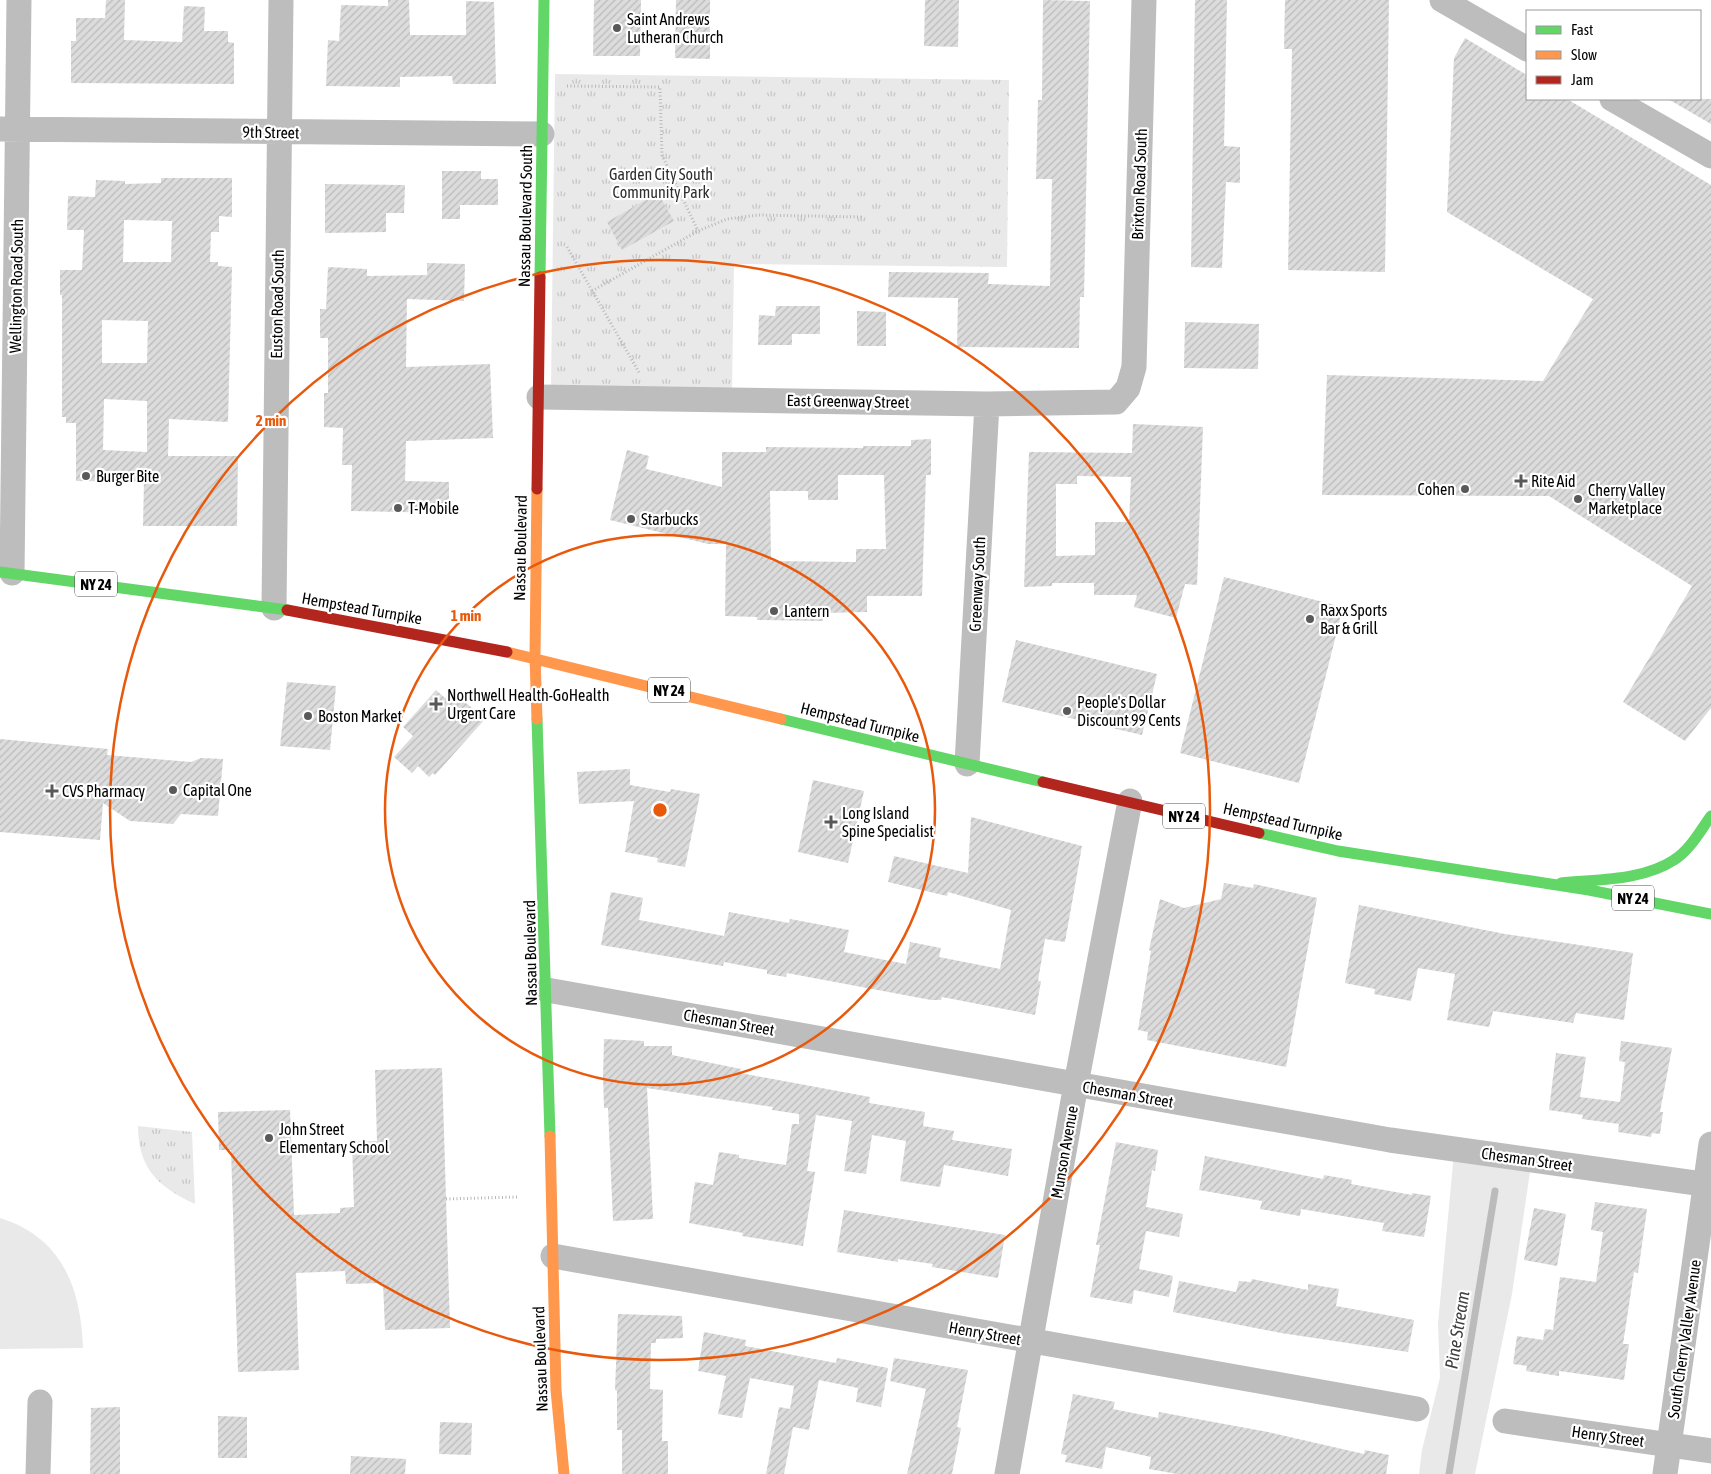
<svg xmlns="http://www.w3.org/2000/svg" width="1711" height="1474" viewBox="0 0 1711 1474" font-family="'Asap Condensed',sans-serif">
<defs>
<pattern id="park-tufts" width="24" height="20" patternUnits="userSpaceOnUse" patternTransform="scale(1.25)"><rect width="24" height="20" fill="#e9e9e9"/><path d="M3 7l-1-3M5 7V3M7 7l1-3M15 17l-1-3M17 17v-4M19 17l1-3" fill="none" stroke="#c6c6c6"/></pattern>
<pattern id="building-hatch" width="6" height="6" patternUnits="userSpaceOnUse" patternTransform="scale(1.25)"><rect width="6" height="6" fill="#dcdcdc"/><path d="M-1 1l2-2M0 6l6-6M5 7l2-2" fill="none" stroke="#bbb"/></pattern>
</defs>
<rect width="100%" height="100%" fill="#fff"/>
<path fill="#e9e9e9" d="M1454,1153L1531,1165L1512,1294L1475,1474H1419L1422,1450L1440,1377L1438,1324Z
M0,1218C62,1237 81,1288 83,1348L0,1349Z"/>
<path fill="url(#park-tufts)" d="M555,74L1009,80L1007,267L734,264L732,389L551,387Z
M138,1126L192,1132L195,1204C158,1187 138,1168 138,1126Z"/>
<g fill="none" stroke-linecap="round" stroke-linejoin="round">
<path stroke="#bbb" stroke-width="7" d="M1449,1474L1495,1191"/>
</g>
<path fill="url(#building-hatch)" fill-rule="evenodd" d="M106,0H125L124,40L182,42L184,6L205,7L204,31H228V42L234,43V84L71,83V41H76V18H105Z
M388,0H409L410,35H466V1L494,2L496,84H453L452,76L400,77V87L326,86L328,40L339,41L341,5L388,6Z
M594,0H641L640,56H593Z
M676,0H710V59L675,58Z
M925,0H959L958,47L924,46Z
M1043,0L1090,1L1084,297H1080L1079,348L957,347L958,298L888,297L889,272L989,273L988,284L1050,286L1052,179H1036L1038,100H1042Z
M1195,0H1227L1224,146L1240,147V183L1226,182L1222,268L1191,267Z
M1285,0H1389L1385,272L1288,270L1292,49H1284Z
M1465,38L1527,75V99H1567L1711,185V708L1685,741L1623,702L1692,586L1549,496L1322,495L1327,375L1543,381L1593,299L1447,212L1454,58Z
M1668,99H1711V124Z
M442,171H481V179H498V205H460V219H442Z
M161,178H232V217L219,216V232H211L210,262H218V266L232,267L228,422L169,419L168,456H238L237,526H143L144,482L76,481V423H66V417H62V295H60V270H82L84,230H67L68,196L95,197L96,180L125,181V184L161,183ZM124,220L172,221L171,262H123ZM102,320L148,321L147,363H102ZM104,399L147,401V452L103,450Z
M325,184L405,185L404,213H386V232L325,233Z
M658,193L674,221L622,250L607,222Z
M427,263L465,264L464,301L407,299L406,367L490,364L493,438L406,441L405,481L449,482V513L351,511L352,465H342L343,428L324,427V393H328V338H320V309H326L328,267L367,269V276L427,275Z
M776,306H820V334H792V345H758L759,315L775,316Z
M857,311L886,312V346H857Z
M1185,322L1259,324L1258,369L1184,368Z
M1133,424L1203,427L1197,585L1185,584L1176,618L1134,607L1137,595H1094V583H1052V586L1024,587L1029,452L1132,453ZM1077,476L1131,477L1129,522H1095V555L1056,556V484H1077Z
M931,439V475H926L922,596H867V612L823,613V621L757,620V617L725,616L726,544H708L610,520L627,450L649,456L646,469L722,487V452H766V447L863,448V446H911V440ZM838,475H884L886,549H856V562L771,561L770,491H808V500H838Z
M1224,577L1343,607L1299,783L1180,753Z
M1016,640L1157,674L1142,735L1002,702Z
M287,682L336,686L330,750L280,746Z
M436,690L445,698L452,691L485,719L435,775L433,773L429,777L418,766L412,773L394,757L413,736L403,727Z
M0,739L108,749L107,755L191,762L201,758L223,759L218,816L181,814L173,824L130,821L103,803L100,840L0,832Z
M630,769V785L670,792L671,789L700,794L685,867L657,862L658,858L625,852L634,801L579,804L577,772Z
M813,780L864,791L848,863L798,852Z
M971,817L1082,846L1065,942L1045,939L1038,981H1041L1035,1015L942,997L941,1000H931L787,973L786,977L767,974V970L724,962L723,966L601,945L611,892L643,898L639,920L724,936L729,912L789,923L790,919L849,930L844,952L906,964L910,942L941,948L939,957L1000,969L1011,910L948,892L947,896L888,882L894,856L968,873Z
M1224,883L1253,888L1254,884L1317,898L1286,1067L1147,1040L1148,1032L1138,1030L1151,951L1149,950L1160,899L1184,908L1221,899Z
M1359,905L1505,934L1633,953L1624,1020L1576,1013L1573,1023L1493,1011L1489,1027L1447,1020L1455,974L1418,968L1411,1001L1374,994L1375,989L1345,983Z
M604,1039L644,1041V1046H672V1055L741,1069L740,1073L870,1097L869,1103L925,1112L923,1126L954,1131L952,1140L1012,1149L1008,1176L944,1165L940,1187L900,1181L906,1141L872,1135L866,1174L844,1171L852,1121L816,1115L807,1171L815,1172L803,1246L742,1236L743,1233L689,1223L695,1182L713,1185L719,1152L739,1155V1158L786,1165L792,1124H799V1114L772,1110L773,1107L647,1088L653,1219L613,1221L608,1108H604L603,1077Z
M1621,1041L1672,1048L1660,1112H1663L1660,1134L1652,1133L1651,1137L1618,1132L1619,1124L1582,1119L1583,1115L1549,1110L1556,1053L1586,1057L1580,1097L1620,1102L1625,1062L1619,1061Z
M442,1068L450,1328L385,1330L383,1283L346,1284L345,1271L296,1273L299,1370L238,1372L231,1150H219L218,1112L290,1110L294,1215L340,1213V1208L354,1207L352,1142L377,1141L375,1070Z
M1116,1142L1158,1150L1155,1171L1152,1170L1146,1207L1183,1214L1179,1237L1146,1231L1139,1269L1173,1276L1169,1297L1134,1290L1132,1304L1090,1297L1100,1245H1096Z
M1205,1156L1323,1179L1324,1175L1352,1180L1351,1184L1412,1195V1193L1431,1196L1424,1237L1382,1231L1384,1223L1301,1209L1300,1216L1260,1209L1262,1201L1199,1190Z
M1595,1202L1647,1209L1638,1273L1634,1272L1623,1344H1629L1624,1380L1559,1371V1376L1526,1371L1527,1366L1513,1364L1517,1336L1543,1340L1545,1329L1553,1330L1560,1277L1596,1282L1603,1232L1591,1230Z
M1534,1208L1566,1214L1557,1266L1524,1260Z
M844,1210L1005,1235L998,1278L932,1267L933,1264L898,1259V1262L837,1252Z
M1252,1279L1308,1290V1284L1339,1289L1336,1306L1414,1320L1408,1352L1281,1333L1173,1312L1179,1281L1236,1292L1239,1281L1251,1282Z
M618,1314L682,1316L683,1338L656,1339V1343H651L650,1389L663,1390L662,1441H668V1474H622V1430H617V1391L615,1390Z
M704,1332L746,1340L745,1346L836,1363L837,1358L888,1368L881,1407L856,1402L858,1388L819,1380L809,1430L793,1427L784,1474H766L779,1407L790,1409L794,1386L750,1378L742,1418L718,1414L726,1376L698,1371Z
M894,1358L968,1370L957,1427L961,1428L952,1474H907L926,1389L890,1381Z
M1073,1394L1115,1402L1113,1409L1158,1418L1159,1412L1268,1432L1364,1454L1365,1450L1389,1455L1386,1474H1177L1149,1469L1151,1457L1106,1447L1102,1469L1065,1462L1067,1455L1061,1454Z
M120,1407V1474H90L91,1408Z
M218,1416L247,1417V1458H218Z
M440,1422L472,1423L471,1455L439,1454Z
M351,1456L406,1459L405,1474H350Z"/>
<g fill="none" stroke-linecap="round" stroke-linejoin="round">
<path stroke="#b8b8b8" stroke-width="3" stroke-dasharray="1 2.5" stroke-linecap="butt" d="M567,86L660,87L662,155L698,231
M567,247L640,374
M592,291L698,231L727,219L758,215L862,217
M446,1199L517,1197"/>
<path stroke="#bdbdbd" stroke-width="25" d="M1442,0L1527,49
M1612,99L1711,156
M0,129L542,134
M539,397L987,404L1116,402L1128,388L1134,367L1144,0
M12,573L19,0
M274,608L281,0
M967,764L987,404
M547,990L1390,1140L1711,1185
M553,1256L1417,1409
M1505,1421L1711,1451
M38,1474L40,1402
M1007,1474L1076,1084L1130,801
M1665,1474L1711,1144"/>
<path stroke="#63d668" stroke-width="11" d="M540,277L544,0
M0,572L287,610
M537,719L550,1136
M781,719L1043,782
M1259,833L1338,851L1589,890L1711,914
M1561,883C1597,879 1642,881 1674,860C1690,850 1700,831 1711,816"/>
<path stroke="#ff974d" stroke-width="11" d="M537,489L535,657L537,719
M507,652L781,719
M550,1136L556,1390L564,1474"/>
<path stroke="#b3261e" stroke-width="11" d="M537,489L540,277
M287,610L507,652
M1043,782L1259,833"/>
</g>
<g fill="none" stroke="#e8590c" stroke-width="2.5">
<circle cx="660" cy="810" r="275"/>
<circle cx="660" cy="810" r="550"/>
</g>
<g fill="#595959" stroke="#fff" stroke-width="2">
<circle cx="617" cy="28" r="5"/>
<circle cx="86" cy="476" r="5"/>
<path d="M1518.5 473.5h5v5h5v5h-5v5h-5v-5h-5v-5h5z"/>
<circle cx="1465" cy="489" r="5"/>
<circle cx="1578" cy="499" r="5"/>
<circle cx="398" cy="508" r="5"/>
<circle cx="631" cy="519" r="5"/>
<circle cx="774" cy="611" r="5"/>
<circle cx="1310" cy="619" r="5"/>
<path d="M433.5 696.5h5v5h5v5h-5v5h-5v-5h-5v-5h5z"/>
<circle cx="1067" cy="711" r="5"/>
<circle cx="308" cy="716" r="5"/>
<circle cx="173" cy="790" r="5"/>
<path d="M49.5 783.5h5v5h5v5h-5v5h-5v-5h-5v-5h5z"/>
<path d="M828.5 814.5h5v5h5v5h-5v5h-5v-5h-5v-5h5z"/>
<circle cx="269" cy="1138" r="5"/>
</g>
<g text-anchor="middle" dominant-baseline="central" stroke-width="4.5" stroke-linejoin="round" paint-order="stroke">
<g fill="#fff" stroke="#4c4c4c" stroke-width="1">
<rect x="75" y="571.5" width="42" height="25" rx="4"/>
<rect x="648" y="677.5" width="42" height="25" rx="4"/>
<rect x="1163" y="803.5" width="42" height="25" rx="4"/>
<rect x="1612" y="885.5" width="42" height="25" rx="4"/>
</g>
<g font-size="15" font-weight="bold" fill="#000">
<text x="96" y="584">NY 24</text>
<text x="669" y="690">NY 24</text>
<text x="1184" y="816">NY 24</text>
<text x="1633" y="898">NY 24</text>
</g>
<g font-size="16" fill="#000" stroke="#fff" text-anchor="start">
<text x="627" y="19">Saint Andrews<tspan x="627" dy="18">Lutheran Church</tspan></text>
<text x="96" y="476">Burger Bite</text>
<text x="1531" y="481">Rite Aid</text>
<text x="1455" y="489" text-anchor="end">Cohen</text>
<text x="1588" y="490">Cherry Valley<tspan x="1588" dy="18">Marketplace</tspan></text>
<text x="408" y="508">T-Mobile</text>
<text x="641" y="519">Starbucks</text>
<text x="1320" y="610">Raxx Sports<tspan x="1320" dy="18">Bar &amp; Grill</tspan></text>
<text x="784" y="611">Lantern</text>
<text x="447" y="695">Northwell Health-GoHealth<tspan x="447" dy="18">Urgent Care</tspan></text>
<text x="1077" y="702">People's Dollar<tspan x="1077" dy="18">Discount 99 Cents</tspan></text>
<text x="318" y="716">Boston Market</text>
<text x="183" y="790">Capital One</text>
<text x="62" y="791">CVS Pharmacy</text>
<text x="842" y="813">Long Island<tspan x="842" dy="18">Spine Specialist</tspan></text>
<text x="279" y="1129">John Street<tspan x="279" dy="18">Elementary School</tspan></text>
</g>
<g font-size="16" fill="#000" stroke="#fff">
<text transform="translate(271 132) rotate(1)">9th Street</text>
<text transform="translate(1139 184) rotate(-88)">Brixton Road South</text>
<text transform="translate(525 216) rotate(-89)">Nassau Boulevard South</text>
<text transform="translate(16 286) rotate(-89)">Wellington Road South</text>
<text transform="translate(277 304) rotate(-89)">Euston Road South</text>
<text transform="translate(848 401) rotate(1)">East Greenway Street</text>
<text transform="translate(520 548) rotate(-89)">Nassau Boulevard</text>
<text transform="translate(977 584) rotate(-87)">Greenway South</text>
<text transform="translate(362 608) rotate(10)">Hempstead Turnpike</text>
<text transform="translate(860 722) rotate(14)">Hempstead Turnpike</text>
<text transform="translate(1283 821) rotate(13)">Hempstead Turnpike</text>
<text transform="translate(530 953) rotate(-91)">Nassau Boulevard</text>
<text transform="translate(729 1022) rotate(10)">Chesman Street</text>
<text transform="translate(1128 1094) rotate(10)">Chesman Street</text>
<text transform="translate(1064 1152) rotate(-80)">Munson Avenue</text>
<text transform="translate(1527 1159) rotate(8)">Chesman Street</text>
<text transform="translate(985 1333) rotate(10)">Henry Street</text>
<text transform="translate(1684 1339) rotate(-82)">South Cherry Valley Avenue</text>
<text transform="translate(540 1359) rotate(-92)">Nassau Boulevard</text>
<text transform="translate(1608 1436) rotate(8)">Henry Street</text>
</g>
<g font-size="16" fill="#2e2e2e" stroke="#fff">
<text x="661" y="174">Garden City South<tspan x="661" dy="18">Community Park</tspan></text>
</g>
<g font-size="18" font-style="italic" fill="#3f3f3f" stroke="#fff">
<text transform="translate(1457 1330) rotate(-81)">Pine Stream</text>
</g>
</g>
<circle cx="660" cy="810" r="8" fill="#e8590c" stroke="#fff" stroke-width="2.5"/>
<g font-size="15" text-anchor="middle" font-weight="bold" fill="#e8590c" stroke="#fff" stroke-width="4.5" stroke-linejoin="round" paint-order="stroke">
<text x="271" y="426">2 min</text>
<text x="466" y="621">1 min</text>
</g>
<rect x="1526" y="10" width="175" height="90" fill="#ffffff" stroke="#999999"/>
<rect x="1536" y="26" width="25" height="8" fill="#63d668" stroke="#999999"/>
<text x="1571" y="35" font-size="15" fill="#000000">Fast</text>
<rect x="1536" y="51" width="25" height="8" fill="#ff974d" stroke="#999999"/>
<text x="1571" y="60" font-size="15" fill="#000000">Slow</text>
<rect x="1536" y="76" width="25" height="8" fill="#b3261e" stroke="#999999"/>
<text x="1571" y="85" font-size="15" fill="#000000">Jam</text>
</svg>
